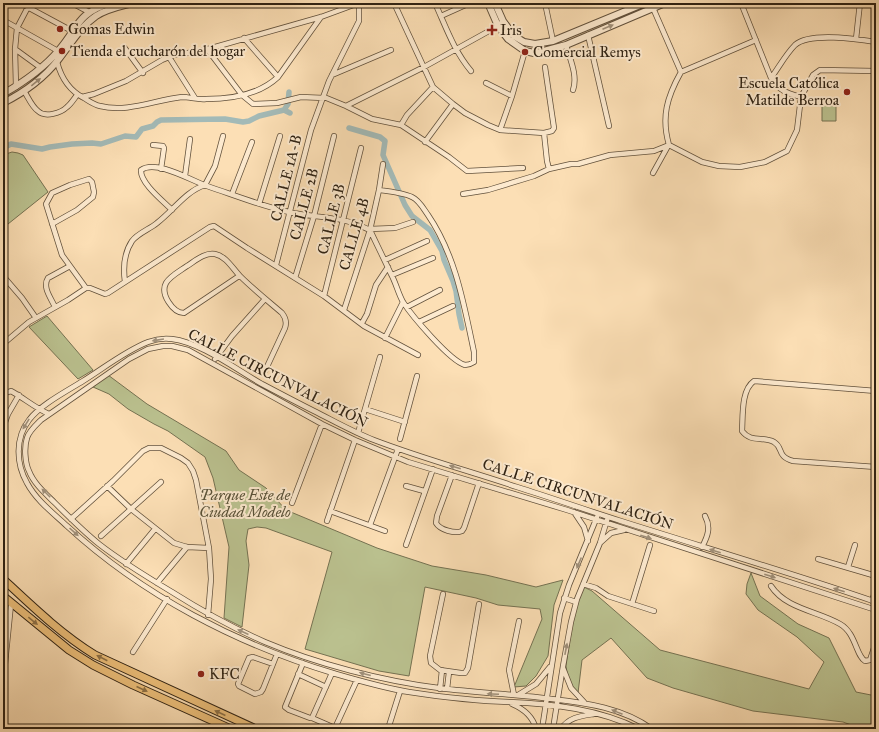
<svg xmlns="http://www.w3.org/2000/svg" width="879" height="732" viewBox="0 0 879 732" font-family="'IM FELL Great Primer',serif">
<rect width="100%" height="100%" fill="#fcdfb5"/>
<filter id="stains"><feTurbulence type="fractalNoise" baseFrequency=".005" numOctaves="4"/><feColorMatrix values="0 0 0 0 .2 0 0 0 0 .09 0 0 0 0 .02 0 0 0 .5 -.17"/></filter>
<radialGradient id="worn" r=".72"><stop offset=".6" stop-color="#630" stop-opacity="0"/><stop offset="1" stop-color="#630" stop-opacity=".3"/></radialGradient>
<path fill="#bbc290" stroke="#757252" d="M822,99H836V121H822Z
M12,152L18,153L23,155L48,192L3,228V155Z
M47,316L93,370L78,379L29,327Z
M108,375L147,404L226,451L239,470L266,488L286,510L377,548L432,566L486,575L536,587L563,580L554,605L548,656L536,676L526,686L514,687L542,619L540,609L498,605L476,598L425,587L409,676L379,671L305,649L332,552L266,528L257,527L248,529L246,541L249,565L242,627L224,618L229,547L213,478L205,457L168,431L154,424L128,409L109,394L93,387Z
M751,573L760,596L798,624L829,638L856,692L876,696V729H862L843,722L753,711L673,688L647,678L611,638L582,660L578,693L569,685L566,666L572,623L582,586L592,591L660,650L809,689L824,662L797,637L758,610L746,594L747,584Z"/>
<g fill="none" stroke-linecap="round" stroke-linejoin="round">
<path stroke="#a3bab7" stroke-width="5.5" d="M289,92L288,104L284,110L290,113
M349,128L380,137L385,141L383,155L405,205L412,216L430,230L442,251L444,260L453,281L456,291L459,314L462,328
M3,148L11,144L42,149L50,147L72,144L92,143L101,144L125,136L136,137L142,129L153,126L157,122L161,120L225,119L243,122L249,121L259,116L284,110"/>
<defs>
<path id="minor" d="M20,3L72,31
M72,3L89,12
M394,3L433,87L453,104L465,113L488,125L500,130L544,133L552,131L554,128L545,67
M435,3C446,27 454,51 471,71
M545,3L553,41
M741,3L771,78C779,91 787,93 801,97
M653,8L681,72
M441,16L470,3
M3,20L58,51
M588,35L609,126
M244,38L278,77
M856,39L860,3
M566,45C570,59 578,76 573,90
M124,47L143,73
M15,49L41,68
M207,49L242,95L253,104L277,103L301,97L324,98
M169,57L195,98
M57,62C61,77 70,91 84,98C89,101 94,105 100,106C127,113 155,100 182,97C190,97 198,100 206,99C232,99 259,95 278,77L321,17
M681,72C667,97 661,117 669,145L702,162L719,166L740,167L765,162L787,151L797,130L801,97L813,75L820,70L876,71
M681,72L756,40
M332,75L391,50
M771,78C779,67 786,54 795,45C809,32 858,39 876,42
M486,83L512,96
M16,87L15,49L17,28L28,7
M24,91C28,97 32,107 38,111C45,118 61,113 67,107C71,104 74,99 77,95
M82,97L94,94L126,81L162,60L174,55L201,51L321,17L359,3
M324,97L346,106L424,67L498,26L503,21
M346,106L372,119L401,125L449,157L467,171L523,168
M401,125L407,115L433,87
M500,130L512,96L525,51
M544,133L547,161L549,169
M425,142L453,104
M153,145L163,146L164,148L161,169
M653,173L668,146
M185,176L190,139
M205,185L215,166L223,136
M232,194L252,142
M463,194L488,190L534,176L549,169L571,164H578L610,155L654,151L669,145
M259,204L280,136
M172,210C163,201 140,183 141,170C156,159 192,181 207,186C234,195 261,206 289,212C309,217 330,216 350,222C357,224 363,227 370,230C377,245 384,259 391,274C396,283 398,293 403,302C412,316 450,361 465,365C469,365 471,364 474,362V352C464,305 456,256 428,215C423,208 419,200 412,197C404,193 387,191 379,190
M52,224L77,210L93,197L94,192L92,182L89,179L70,185L52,193L46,204L62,255L86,288
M370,229L395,228L413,222
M385,260L427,241
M276,265L311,130L329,81L359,21V3
M392,275L433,258
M3,276L22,298L36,318
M239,276L184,313C173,313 160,294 166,283C170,276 180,271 187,266C195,261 205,252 215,254C226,256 233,269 240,276C253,289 268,301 282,313C286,318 287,322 285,328L265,371
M295,278L314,216L334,136
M125,282C123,268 124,253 132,241C138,233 150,229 157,223C173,211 186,191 205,185
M324,296L361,148
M55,307C51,298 42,287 48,278L70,266
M407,307L440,290
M344,310L370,230L379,190L383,164
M419,322L453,306
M362,323L367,314L376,285L388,267
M385,338L403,302
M3,344L29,322L68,300L86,288H90L105,294L108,293L210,227L214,226L247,248L324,296L364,326L418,355
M215,359L232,336L265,299
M876,391L754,381C741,390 743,416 742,431C751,443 763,436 774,442C784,448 776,456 793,461L876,467
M3,394L11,391C24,398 35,408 49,414
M365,409L405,422
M3,428L8,414L19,395
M358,433L380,357
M400,439L417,376
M452,475L437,516L436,523C440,530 455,534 462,531L464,528L479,483
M107,486L131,509L174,543L187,547L209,548
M406,486L424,491
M292,503L322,424
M330,511L385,531
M574,512L584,527L588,541
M71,519L113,481L143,451L149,448H161L181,458L188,463L193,471L196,480L209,548L211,579L208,615
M327,521L355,440
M370,525L398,449
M101,536L161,482
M601,542L611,533L624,530
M406,545L433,469
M702,547C708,536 711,527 705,516
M818,559L876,576
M126,564L155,529
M848,567L855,545
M157,583L187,547
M583,584L596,588L608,596L654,611
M771,586C786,609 818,611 840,624C856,633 856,656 865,661L870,660L876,642
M443,594L430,656L431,663L440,670L461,673H465L468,668L479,604
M564,598L576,602
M872,601L876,589
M632,604L650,545
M133,652L167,599
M303,663L285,707L289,710L310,718H312L332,673
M273,664L253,657L249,658L238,684L239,686L255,694L261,692L263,689L277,654
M563,668L571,688L584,702
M298,674L326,687
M440,689L442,670
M447,689L449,672
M514,695L509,670L519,621
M518,695L536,684L550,667
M512,704C524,709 533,717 536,729
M3,708L4,674L11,604
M312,718L335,728L357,680
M3,721L4,729
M388,729L400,691
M542,729L560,613L569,585L597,517
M553,729L563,666L571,622L577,599L600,543L607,520
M561,729C569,717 581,716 594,714
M639,729C599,709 553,704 509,702C476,701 442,697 409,692C384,688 360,681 336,674C238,645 142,595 67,526C53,513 36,500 27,483C16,464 15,438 29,420C40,405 67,391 83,381C104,368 125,351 148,342C156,339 164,338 172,339C200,342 237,370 262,384C279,393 296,402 314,411C334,421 353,432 374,440C421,458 469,471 517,487C552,498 586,510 621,521C706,548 792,573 876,602
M652,729C623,708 587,703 552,699C515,694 477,693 439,688C383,681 317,664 265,642C233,628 202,611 172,592C147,577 122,562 99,544C84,532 69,517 55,503C46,494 34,484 29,471C25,463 24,447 27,438C29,431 36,425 41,420L129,359L148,349L163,346H172L188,350L322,424L355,440L408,462L567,510L876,610"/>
<path id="tertiary" d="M488,3L498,26L508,39L525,51L534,53L540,52L566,45L665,3
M495,3L503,21L514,36L524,42L535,44L553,41L645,3
M3,94C24,82 43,69 59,50C79,27 76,14 110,3
M3,103C23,93 44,78 58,60C70,45 80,27 96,16C106,9 121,6 133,3"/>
<path id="primary" d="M3,579C32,606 61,634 95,655L256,729
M3,596L69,650L93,665L133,685L231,729"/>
</defs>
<use href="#minor" stroke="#62513c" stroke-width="6"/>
<use href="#tertiary" stroke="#62513c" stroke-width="8"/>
<use href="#primary" stroke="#2f2213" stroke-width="9"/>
<use href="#minor" stroke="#fdeacf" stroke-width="4.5"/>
<use href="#tertiary" stroke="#fdeacf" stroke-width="6"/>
<use href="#primary" stroke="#eec07a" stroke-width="7"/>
</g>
<defs><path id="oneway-solid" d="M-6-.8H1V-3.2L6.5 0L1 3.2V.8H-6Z"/></defs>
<g fill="#a0907a">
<use href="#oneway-solid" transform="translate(608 27) rotate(-23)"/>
<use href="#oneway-solid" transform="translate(36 82) rotate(-39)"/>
<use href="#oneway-solid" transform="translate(158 340) rotate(171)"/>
<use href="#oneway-solid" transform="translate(26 424) rotate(122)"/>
<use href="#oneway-solid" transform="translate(455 467) rotate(-164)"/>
<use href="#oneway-solid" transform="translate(46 493) rotate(-135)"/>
<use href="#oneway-solid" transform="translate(74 532) rotate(42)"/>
<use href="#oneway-solid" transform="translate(646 537) rotate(18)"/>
<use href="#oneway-solid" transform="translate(715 551) rotate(-163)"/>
<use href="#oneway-solid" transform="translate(579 563) rotate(113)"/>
<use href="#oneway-solid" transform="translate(770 576) rotate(18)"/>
<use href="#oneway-solid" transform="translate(839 590) rotate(-162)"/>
<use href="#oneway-solid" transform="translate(243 632) rotate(-156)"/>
<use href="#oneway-solid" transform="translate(566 649) rotate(-79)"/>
<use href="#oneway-solid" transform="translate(365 674) rotate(-165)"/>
<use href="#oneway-solid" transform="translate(493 694) rotate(-177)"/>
<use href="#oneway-solid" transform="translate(617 712) rotate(-158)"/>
</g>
<g fill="#8e7146">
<use href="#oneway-solid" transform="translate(33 621) rotate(39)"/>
<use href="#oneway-solid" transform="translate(102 658) rotate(-153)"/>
<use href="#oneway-solid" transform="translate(142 689) rotate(24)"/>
<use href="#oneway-solid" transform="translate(220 713) rotate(-155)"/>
</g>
<g fill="#8f2418" stroke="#fdeacf" stroke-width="1.5">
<circle cx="60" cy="29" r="4"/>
<path d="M490 24h4v4h4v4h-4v4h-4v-4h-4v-4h4z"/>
<circle cx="62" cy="51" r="4"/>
<circle cx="525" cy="52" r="4"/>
<circle cx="847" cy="92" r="4"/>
<circle cx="201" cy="674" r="4"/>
</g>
<g text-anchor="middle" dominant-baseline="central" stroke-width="4" stroke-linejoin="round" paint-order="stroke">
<g font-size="15" fill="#2f2213" stroke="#fdeacf" text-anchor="start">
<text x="68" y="29">Gomas Edwin</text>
<text x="500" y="30">Iris</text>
<text x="70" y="51">Tienda el cucharón del hogar</text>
<text x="533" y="52">Comercial Remys</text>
<text x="839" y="83" text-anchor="end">Escuela Católica<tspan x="839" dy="17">Matilde Berroa</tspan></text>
<text x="209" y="674">KFC</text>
</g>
<g font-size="15" fill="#2f2213" stroke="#fdeacf">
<text transform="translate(286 178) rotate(-76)">CALLE 1A-B</text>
<text transform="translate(304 204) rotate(-75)">CALLE 2B</text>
<text transform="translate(331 219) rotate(-76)">CALLE 3B</text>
<text transform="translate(354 234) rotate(-74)">CALLE 4B</text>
<text transform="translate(278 378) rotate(27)">CALLE CIRCUNVALACIÓN</text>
<text transform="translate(578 494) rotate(18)">CALLE CIRCUNVALACIÓN</text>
</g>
<g font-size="15" font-style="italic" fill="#595238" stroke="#fdeacf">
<text x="245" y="495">Parque Este de<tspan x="245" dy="17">Ciudad Modelo</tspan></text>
</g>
</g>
<rect width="879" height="732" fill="none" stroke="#fcdfb5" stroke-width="16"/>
<rect x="4" y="4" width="871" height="724" fill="none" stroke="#2f2213" stroke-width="2"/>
<rect x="8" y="8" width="863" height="716" fill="none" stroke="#2f2213"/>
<rect width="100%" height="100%" filter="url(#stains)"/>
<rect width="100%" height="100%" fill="url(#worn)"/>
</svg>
